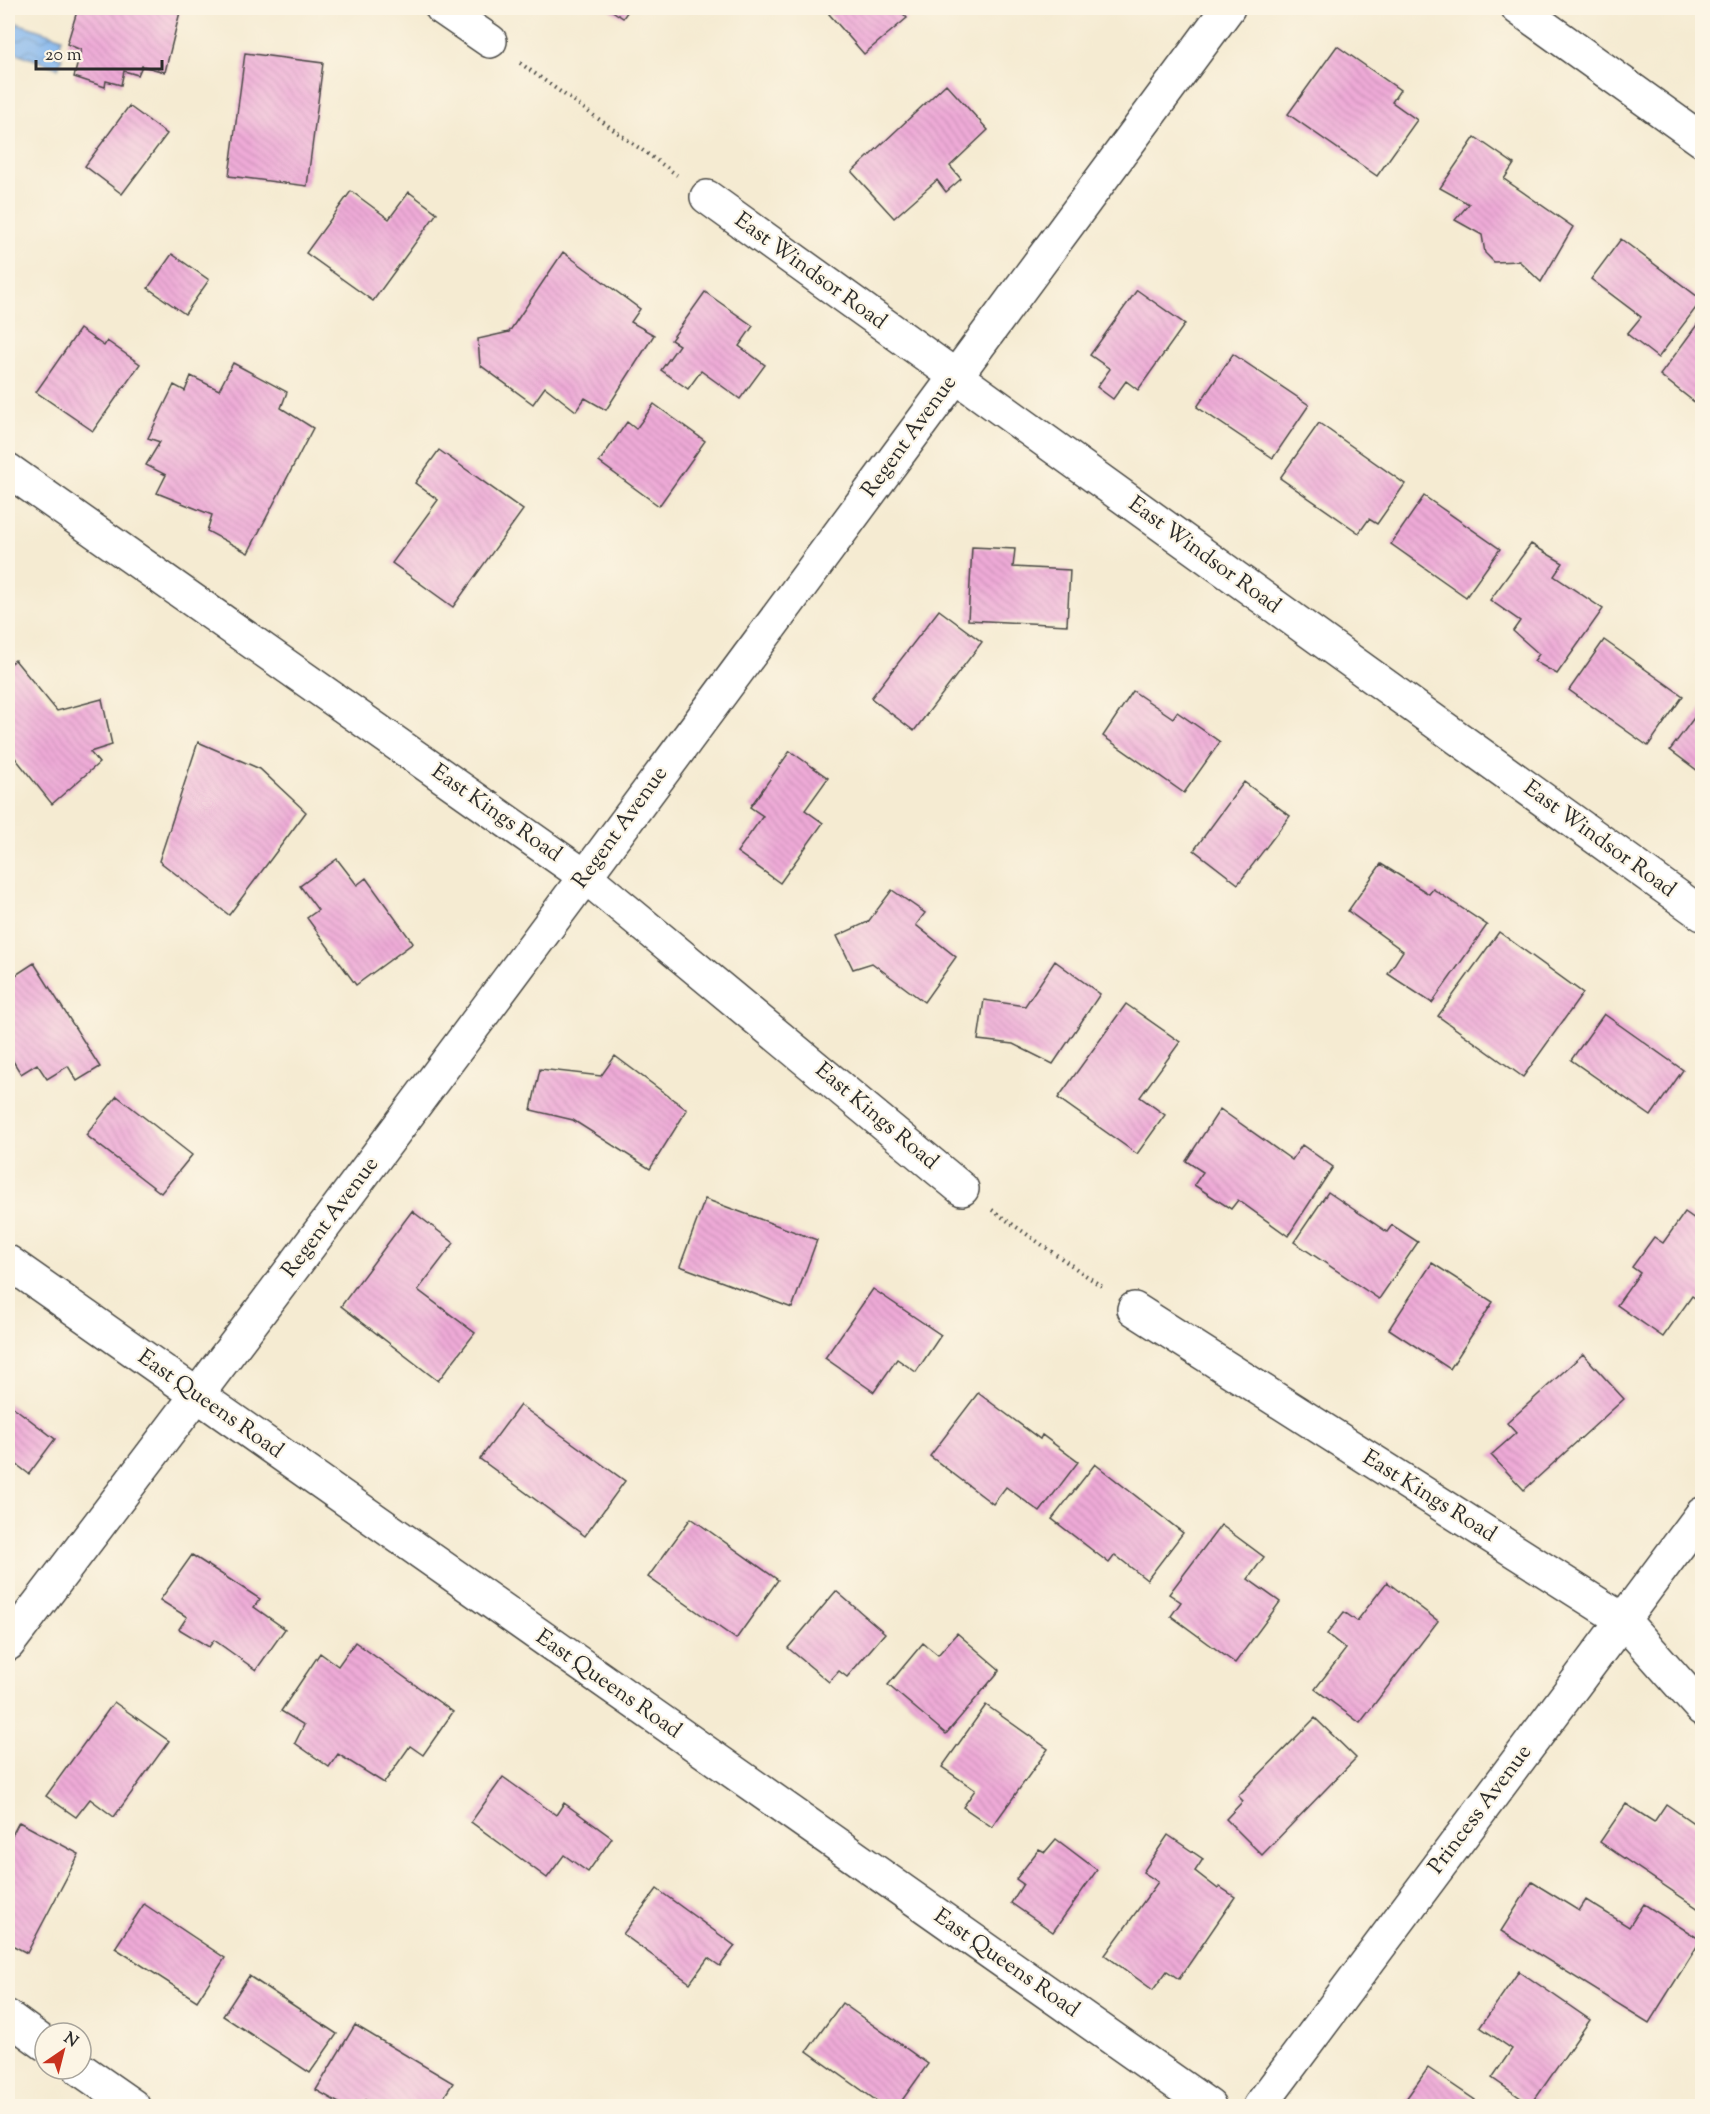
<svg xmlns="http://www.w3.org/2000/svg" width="1710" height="2114" viewBox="0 0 1710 2114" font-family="'Sorts Mill Goudy',serif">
<defs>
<pattern id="water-waves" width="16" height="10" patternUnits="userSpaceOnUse" patternTransform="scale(1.5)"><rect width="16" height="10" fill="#7fb4ee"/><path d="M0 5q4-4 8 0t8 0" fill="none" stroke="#6893c1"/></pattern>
<pattern id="building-back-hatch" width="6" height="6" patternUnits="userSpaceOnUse" patternTransform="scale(1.5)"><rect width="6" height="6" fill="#eeaad7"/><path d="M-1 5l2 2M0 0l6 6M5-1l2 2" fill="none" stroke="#cc92b9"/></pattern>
</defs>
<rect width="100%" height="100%" fill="#fcf5e5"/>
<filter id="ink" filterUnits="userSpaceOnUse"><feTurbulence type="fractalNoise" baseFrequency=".0167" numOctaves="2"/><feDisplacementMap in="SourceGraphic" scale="12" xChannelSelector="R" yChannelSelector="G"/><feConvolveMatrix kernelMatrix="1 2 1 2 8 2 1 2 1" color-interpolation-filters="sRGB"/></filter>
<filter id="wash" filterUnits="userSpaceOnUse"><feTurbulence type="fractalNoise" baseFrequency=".008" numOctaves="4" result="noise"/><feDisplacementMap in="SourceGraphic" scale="24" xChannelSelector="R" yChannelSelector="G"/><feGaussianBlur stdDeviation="1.35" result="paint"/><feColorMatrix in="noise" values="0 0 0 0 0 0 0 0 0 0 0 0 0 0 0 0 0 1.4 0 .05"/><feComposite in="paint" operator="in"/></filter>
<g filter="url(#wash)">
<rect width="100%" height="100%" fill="#f5ebd2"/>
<path fill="url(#water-waves)" stroke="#55708c" stroke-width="1.5" d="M8,20L62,38L56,56L62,58L58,68L8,50Z"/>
<g id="blocks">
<path fill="url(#building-back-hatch)" d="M78,8H181L165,72L142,66L138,75L124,71L121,85L106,81L105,87L74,77L81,50L67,44Z
M608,8H630L623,18Z
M836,8H898L907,18L864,54L829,14Z
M1337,46L1400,90L1392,102L1417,120L1377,176L1288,114Z
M245,53L323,63L307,186L229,176Z
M946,84L988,130L950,166L961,179L946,192L937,180L894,218L852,172Z
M129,106L167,134L122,194L85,166Z
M1475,137L1514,164L1504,179L1573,227L1541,282L1519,261L1494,262L1485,253L1482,235L1455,220L1469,204L1440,188Z
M351,191L389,219L409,192L437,213L373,301L306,253Z
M1621,239L1702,300L1658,358L1627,334L1641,317L1591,279Z
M563,252L640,309L631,322L654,335L606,410L585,398L576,411L545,387L533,404L480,365L478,339L509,332Z
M172,254L209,280L185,314L148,288Z
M1137,290L1185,324L1138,390L1126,381L1113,399L1097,387L1110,369L1090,355Z
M705,292L753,326L739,346L765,365L740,399L701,371L688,389L661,370L679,345L671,340Z
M1702,318V408L1660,375Z
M80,329L104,346L107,341L140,364L93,431L36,392Z
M1233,354L1309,405L1273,458L1197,407Z
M233,363L287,392L281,408L313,428L248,553L207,531L212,515L157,493L166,475L146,465L160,442L148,438L174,385L185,391L191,376L219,390Z
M654,404L705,441L659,506L599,462L627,422L636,429Z
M1319,423L1405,484L1377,524L1369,519L1359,533L1280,478Z
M439,450L523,510L453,607L392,563L438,500L415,483Z
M1424,496L1500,549L1466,597L1391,544Z
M1531,544L1563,563L1554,576L1603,609L1557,674L1534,661L1539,654L1513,631L1520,621L1490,600Z
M972,547L1015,549L1013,567L1070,570L1067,625L968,620Z
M939,610L982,642L914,731L871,698Z
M1604,640L1683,696L1648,746L1569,690Z
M15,660L57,711L102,699L112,745L90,752L99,763L52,804L8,749V665Z
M1133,691L1173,718L1177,712L1220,742L1184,793L1103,736Z
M1702,707V774L1670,750Z
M198,742L260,769L306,812L229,915L159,861Z
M790,751L828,778L805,810L823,823L780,883L737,852L763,816L750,807Z
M1244,782L1290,816L1238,884L1194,850Z
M337,859L357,885L366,878L413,943L356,985L307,918L318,910L300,886Z
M1381,864L1429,894L1433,889L1487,925L1432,1003L1388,974L1403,951L1348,911Z
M892,890L925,913L916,925L956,957L924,1002L872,963L853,969L837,936L868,922Z
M1499,932L1583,993L1523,1077L1438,1016Z
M1055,961L1100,994L1053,1064L1013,1044L978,1040L984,1000L1025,1006Z
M34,963L100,1067L77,1081L68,1066L47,1079L37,1064L21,1074L8,1053V980Z
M1126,1004L1180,1042L1140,1097L1165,1115L1137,1154L1058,1098Z
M1604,1014L1683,1070L1651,1116L1571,1060Z
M615,1056L687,1110L650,1169L573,1120L531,1110L540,1069L601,1076Z
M117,1096L192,1155L161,1193L86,1135Z
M1220,1109L1292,1160L1302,1145L1333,1167L1288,1236L1238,1200L1231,1209L1194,1185L1203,1172L1186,1161Z
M1328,1192L1387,1232L1392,1225L1418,1242L1379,1299L1294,1242Z
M705,1199L817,1240L792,1308L680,1266Z
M412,1211L454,1243L418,1290L475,1333L438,1381L341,1306Z
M1685,1212L1702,1224V1303L1692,1296L1663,1337L1617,1305L1640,1273L1632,1267L1654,1237L1663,1243Z
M1432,1263L1493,1302L1450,1369L1389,1329Z
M873,1289L941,1335L916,1372L897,1359L874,1392L825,1358Z
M1583,1354L1624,1399L1524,1490L1491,1455L1516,1433L1507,1423Z
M978,1393L1040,1439L1042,1435L1078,1462L1040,1512L1006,1487L993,1504L930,1456Z
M8,1403L55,1439L29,1474L8,1458Z
M520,1405L625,1481L585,1536L480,1459Z
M1095,1464L1183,1533L1147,1580L1115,1555L1109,1563L1052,1519Z
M691,1518L778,1580L736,1639L648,1577Z
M1221,1525L1264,1557L1248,1579L1280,1602L1235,1663L1171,1616L1181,1602L1169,1594Z
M192,1555L260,1599L254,1607L285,1629L256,1670L214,1640L209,1647L179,1629L187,1617L160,1600Z
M1387,1582L1438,1621L1360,1723L1315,1689L1346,1649L1327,1634L1344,1612L1357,1621Z
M836,1591L885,1633L847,1677L839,1671L829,1682L788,1648Z
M957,1633L1000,1670L946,1734L888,1685L923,1643L938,1655Z
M355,1642L453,1712L423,1755L410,1746L384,1783L338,1754L329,1767L295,1743L304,1725L281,1711L320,1653L338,1666Z
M114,1702L169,1741L114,1817L90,1799L76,1817L46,1796Z
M986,1705L1048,1749L992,1827L963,1807L975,1790L942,1767Z
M1315,1718L1356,1758L1262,1855L1226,1819L1243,1801L1238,1796Z
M503,1777L556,1815L564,1803L612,1838L588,1872L564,1855L547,1878L471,1822Z
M1626,1804L1654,1822L1666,1804L1702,1829V1911L1600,1842Z
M19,1822L79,1854L27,1953L8,1943V1843Z
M1168,1835L1203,1859L1195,1871L1218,1889L1220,1887L1235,1897L1179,1979L1167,1971L1153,1990L1105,1955L1158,1882L1143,1872Z
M1056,1839L1097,1870L1053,1932L1011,1903L1023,1884L1016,1879L1039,1849L1045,1852Z
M1532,1882L1579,1911L1586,1900L1629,1927L1644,1904L1701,1940L1649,2023L1501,1931Z
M657,1889L735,1946L720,1966L708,1958L690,1983L623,1934Z
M144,1904L225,1958L197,2001L115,1948Z
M1519,1971L1590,2020L1531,2105L1492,2078L1512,2049L1480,2027Z
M249,1976L337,2034L310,2073L223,2016Z
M842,2003L928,2064L898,2106H884L807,2051Z
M355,2025L453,2083L438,2106H377L365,2100L361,2106H344L316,2090Z
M1428,2068L1475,2100L1470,2106H1401Z"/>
</g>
</g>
<g filter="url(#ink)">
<use href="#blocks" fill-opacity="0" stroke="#494844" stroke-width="1.5"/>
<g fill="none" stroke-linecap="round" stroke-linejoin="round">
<defs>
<path id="minor" d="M442,8L490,41
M1518,8L1702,140
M707,197L1702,914
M8,470L586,877L962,1189
M8,1262L1209,2106
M1134,1309L1623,1620L1702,1709
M8,1644C421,1103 823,555 1228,8
M1260,2106L1702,1514"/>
<path id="secondary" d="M8,2017L45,2044
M80,2069L133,2106"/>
</defs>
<use href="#minor" stroke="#494844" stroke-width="36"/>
<use href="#secondary" stroke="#494844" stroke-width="36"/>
<path stroke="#494844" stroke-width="4" stroke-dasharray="1.5 4.5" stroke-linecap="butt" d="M520,63L677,175
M992,1210L1104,1288"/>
<use href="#minor" stroke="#fff" stroke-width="33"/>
<use href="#secondary" stroke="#fff" stroke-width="33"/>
</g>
</g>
<g text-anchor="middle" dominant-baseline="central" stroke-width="4.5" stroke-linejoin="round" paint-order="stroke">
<g font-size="22" fill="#2b2b2b" stroke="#fcf5e5">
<text transform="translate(810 272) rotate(36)">East Windsor Road</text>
<text transform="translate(910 437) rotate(-54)">Regent Avenue</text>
<text transform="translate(1204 556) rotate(36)">East Windsor Road</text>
<text transform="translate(496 814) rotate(35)">East Kings Road</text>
<text transform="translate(621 828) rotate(-54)">Regent Avenue</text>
<text transform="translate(1599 840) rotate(36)">East Windsor Road</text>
<text transform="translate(876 1117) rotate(40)">East Kings Road</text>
<text transform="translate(331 1218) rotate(-53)">Regent Avenue</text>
<text transform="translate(210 1405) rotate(35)">East Queens Road</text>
<text transform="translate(1429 1497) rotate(32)">East Kings Road</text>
<text transform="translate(608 1685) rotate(35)">East Queens Road</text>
<text transform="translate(1481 1810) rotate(-53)">Princess Avenue</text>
<text transform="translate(1006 1964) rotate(35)">East Queens Road</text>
</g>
</g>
<rect width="1710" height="2114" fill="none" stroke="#fcf5e5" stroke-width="30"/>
<g transform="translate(63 2051) rotate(35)"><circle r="28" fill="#fcf5e5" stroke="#a8a49b" stroke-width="1.5"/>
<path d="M0-4.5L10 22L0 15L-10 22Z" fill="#c8321e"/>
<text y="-9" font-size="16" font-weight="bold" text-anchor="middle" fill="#2b2b2b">N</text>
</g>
<path d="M36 60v9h126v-9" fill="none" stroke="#2b2b2b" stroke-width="3"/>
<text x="45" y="60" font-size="18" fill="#2b2b2b" stroke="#fcf5e5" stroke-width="4.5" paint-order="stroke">20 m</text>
</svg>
